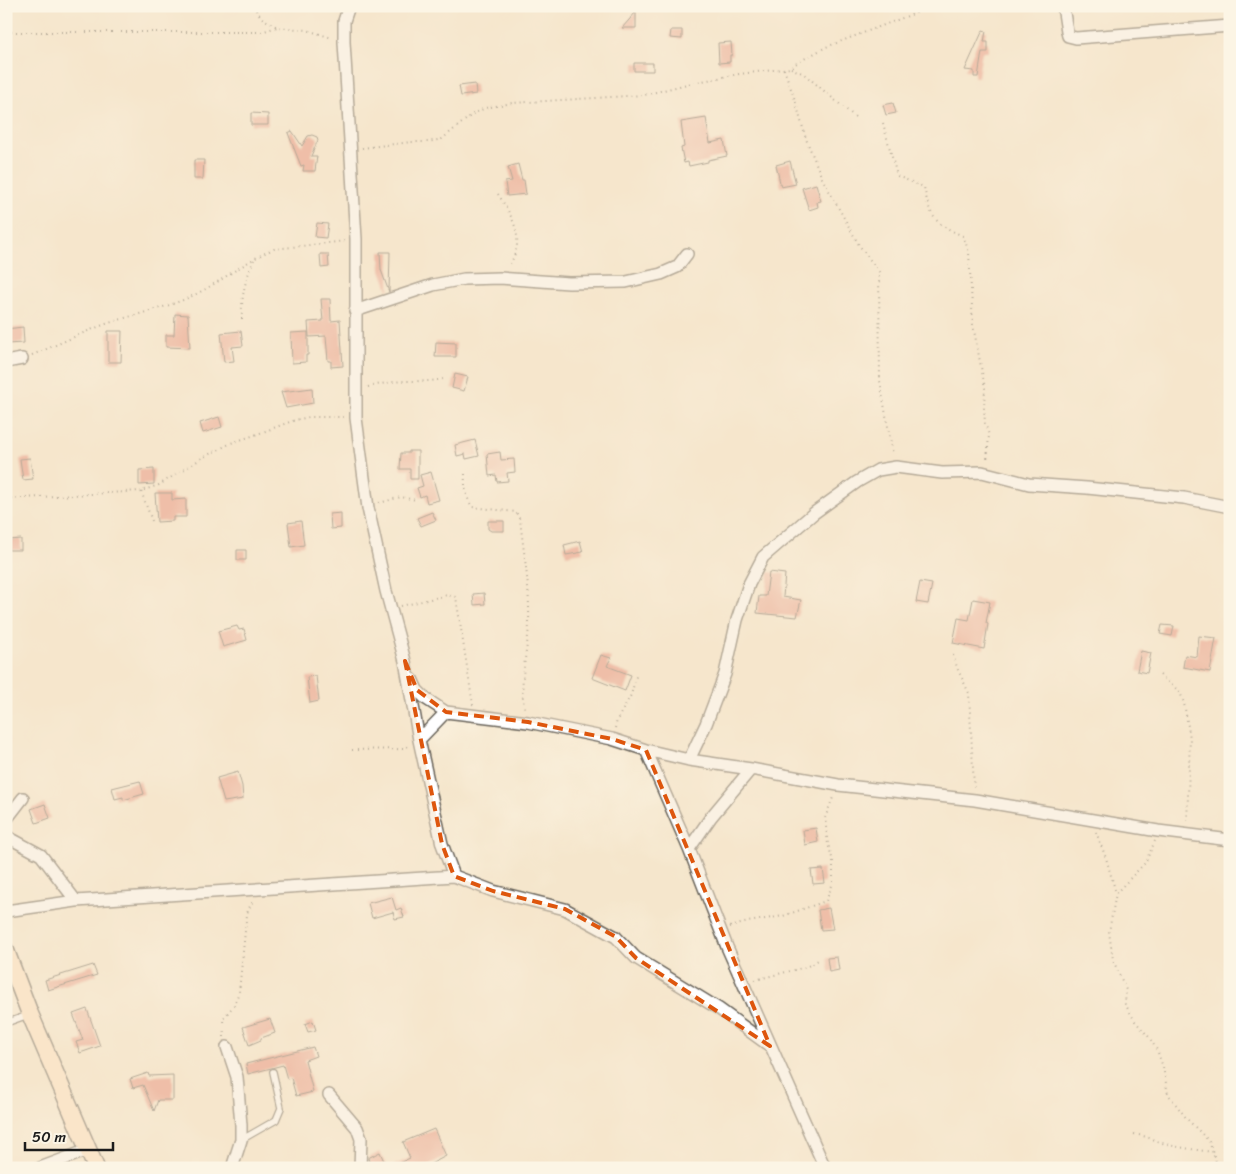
<svg xmlns="http://www.w3.org/2000/svg" width="1236" height="1174" viewBox="0 0 1236 1174" font-family="Sriracha,sans-serif">
<rect width="100%" height="100%" fill="#fcf5e5"/>
<filter id="ink" filterUnits="userSpaceOnUse"><feTurbulence type="fractalNoise" baseFrequency=".02" numOctaves="2"/><feDisplacementMap in="SourceGraphic" scale="10" xChannelSelector="R" yChannelSelector="G"/><feConvolveMatrix kernelMatrix="1 2 1 2 8 2 1 2 1" color-interpolation-filters="sRGB"/></filter>
<filter id="wash" filterUnits="userSpaceOnUse"><feTurbulence type="fractalNoise" baseFrequency=".0096" numOctaves="4" result="noise"/><feDisplacementMap in="SourceGraphic" scale="20" xChannelSelector="R" yChannelSelector="G"/><feGaussianBlur stdDeviation="1.12" result="paint"/><feColorMatrix in="noise" values="0 0 0 0 0 0 0 0 0 0 0 0 0 0 0 0 0 1.4 0 .05"/><feComposite in="paint" operator="in"/></filter>
<g filter="url(#wash)">
<rect width="100%" height="100%" fill="#f5e6cc"/>
<g id="blocks">
<path fill="#e68f7d" d="M636,12V28H622Z
M671,30H682V39L670,38Z
M983,30L986,31L984,42H988V52H982L978,77H974V71L965,70Z
M731,42L732,55H730V62L719,63L718,43Z
M634,63H653V71H634Z
M475,84L476,94L461,96L459,86Z
M893,103L896,113L886,115L883,105Z
M251,113L268,114V125H251Z
M706,118L710,143L724,140L727,156L708,160V162L689,166L688,162L684,163L681,148L684,147L681,122Z
M292,131L302,146L308,136L312,135L317,137L318,140L311,156H317L315,171H303L304,165L301,166L288,133Z
M194,160H204L203,179H194Z
M790,161L796,184L781,187L776,165Z
M518,164L522,180H524L526,194L507,196L505,182L512,181L508,167Z
M816,184L821,201L817,202L818,207L809,210L802,188Z
M317,223L328,224L326,238L315,237Z
M380,252H390L389,292L381,270Z
M320,254H328L329,267L321,268Z
M321,299H330L331,321L340,320L343,366L331,367V361H328L326,336L309,337L308,322L323,321Z
M175,314L188,315L190,348L166,347V335H174Z
M23,327L24,343L6,344V329Z
M108,331H122L121,362H108Z
M241,331L243,346L232,347L234,361L224,362L221,333Z
M308,332V355H306V362L292,363L291,333Z
M436,342L456,343V357H435Z
M455,374L468,377L464,391L452,388Z
M312,388L313,403L286,408L281,392Z
M219,417L222,427L203,433L200,423Z
M475,440L479,456L466,459L465,454L457,456L455,445Z
M409,451H418V479H410V469H400L401,453H409Z
M500,452L501,460L514,459L515,472L507,473L508,481L497,482L496,475L489,476L487,454Z
M30,458L33,479L23,480L20,459Z
M154,469V484L139,485V470Z
M431,472L439,500L427,503L425,495L420,497L417,488L423,486L420,475Z
M155,493H172V500L186,499V517H173V521L157,522Z
M432,512L436,520L421,526L417,518Z
M341,513V528L331,529L330,514Z
M301,521L304,545L291,547L288,523Z
M488,521H504V531H491L488,529Z
M21,539V550H8V540Z
M580,541L583,552L566,555L564,545Z
M237,550H246V560H237Z
M769,572L785,574L783,597L801,600L797,617L757,613L759,596H766Z
M920,582L932,584L928,604L916,602Z
M484,593L485,604L474,605L473,594Z
M973,599L990,602L986,623L988,624L984,649L953,643L958,618L969,620Z
M1162,625L1174,626L1172,636L1160,634Z
M237,626L239,630L244,629L247,640L223,647L218,631Z
M1199,636L1216,638L1210,672L1183,667L1185,655L1197,657Z
M1141,651L1151,653L1147,673L1137,671Z
M601,655L611,658L607,666L631,675L625,691L592,678Z
M316,676L319,701L310,703L307,677Z
M238,772L242,786L243,799L224,802L217,778Z
M140,781L144,794L123,800V797L115,799L112,788Z
M45,804L50,818L36,823L31,809Z
M816,828L818,842L805,845L803,830Z
M823,869L825,883L813,884L811,870Z
M392,897L396,910L401,908L404,917L395,919L393,912L372,918L368,903Z
M829,908L833,929L821,930L818,910Z
M837,957L839,970L829,972L827,958Z
M93,965L97,975L48,990L45,980Z
M87,1009L100,1046L80,1053L76,1042L83,1040L73,1014Z
M270,1019L275,1033L261,1038V1040L249,1045L243,1027Z
M313,1021L316,1030L308,1032L305,1024Z
M313,1047L316,1056L305,1060L313,1092L296,1096L291,1078L287,1079L283,1065L248,1074L246,1064Z
M148,1073L149,1076L173,1075V1100H158L154,1111L143,1085L133,1088L130,1079Z
M434,1129L446,1156L423,1168H388L410,1158L403,1142Z
M380,1152L387,1168H371L368,1158Z"/>
</g>
</g>
<g filter="url(#ink)">
<use href="#blocks" fill-opacity="0" stroke="#68635a" stroke-width="1"/>
<g fill="none" stroke-linecap="round" stroke-linejoin="round">
<defs>
<path id="lane" d="M6,1023L28,1015
M241,1140L276,1120L281,1108L273,1072"/>
<path id="street" d="M349,6L344,21V42L356,239V418L368,508L386,591L405,661L419,740L442,844L454,876L493,891L565,909L616,937L636,958L719,1009L770,1046
M1063,6L1067,32L1068,36L1076,38L1230,26
M355,311L433,285L464,279L500,278L569,283L626,282L661,274L677,267L687,254
M6,362L22,359
M412,679L417,690L426,699L446,712L528,722L612,739L646,750L689,760L751,769L838,785L975,800L1158,831L1230,840
M419,740L446,712
M646,750L689,849L727,947L825,1168
M689,760L706,724L725,674L737,620L749,584L763,557L814,513L857,482L878,470L896,467L942,473L982,472L1029,484L1087,488L1184,498L1230,507
M6,820L23,798
M6,836L41,855L76,901L454,876
M689,849L711,817L751,769
M6,911L76,901
M227,1047L237,1077L241,1125V1140L232,1168
M329,1095L357,1128L361,1139L360,1168
M40,1168L88,1150"/>
<path id="secondary" d="M6,951L30,1014L96,1168"/>
</defs>
<use href="#lane" stroke="#68635a" stroke-width="8"/>
<use href="#street" stroke="#68635a" stroke-width="14"/>
<use href="#secondary" stroke="#68635a" stroke-width="19"/>
<path stroke="#68635a" stroke-width="2" stroke-dasharray="1 4" stroke-linecap="butt" d="M253,6L262,18L277,27L307,30L332,38
M6,32H261L277,27
M791,68L804,74L855,117
M784,69L796,103L806,139L822,178L859,245L879,272L880,381L893,455
M883,123L897,176L924,187C930,218 934,223 963,236L969,252L973,325L985,388L984,408L985,423L989,435L987,461
M362,148L411,142H428L442,139L473,114L485,108L512,103L644,95L687,84L739,74L791,68L795,64L826,47L934,6
M498,194C513,218 527,240 508,267
M242,319C241,297 245,280 254,260
M32,355C57,345 81,333 106,324C132,315 158,310 183,300C216,287 242,262 274,249L346,241
M368,387C381,384 394,381 408,381C422,381 428,382 443,379
M465,474C464,486 466,496 472,507L516,512L520,520C524,554 530,588 529,623C528,651 518,682 525,710
M6,499L141,491
M379,503L401,497L416,500
M152,521L141,491L159,485L202,458L231,443L252,436L295,420L309,417H344
M401,606L447,595L456,597L473,705
M953,655L958,670L969,693L974,787
M1160,675L1180,692L1184,703L1190,738L1187,824
M615,728L617,720L631,695L637,673
M6,740L12,746
M352,750L404,749L408,746
M1096,832L1106,858L1116,893
M1155,841L1145,863L1116,893L1109,932L1113,960L1126,990L1125,1004L1135,1021L1149,1037L1157,1050L1163,1067L1168,1094L1187,1119L1209,1141L1218,1168
M730,927L748,922L783,916L826,901L833,883V861L828,844L825,818L834,795
M755,980L806,967L820,959
M224,1037L223,1019L234,1005L239,992L246,921L248,910L253,901
M1134,1134C1146,1136 1154,1140 1165,1144C1181,1148 1197,1150 1213,1152"/>
<use href="#lane" stroke="#fff" stroke-width="5.5"/>
<use href="#street" stroke="#fff" stroke-width="11"/>
<use href="#secondary" stroke="#ffe4c6" stroke-width="16"/>
</g>
</g>
<path d="M0 0H1236V1174H0ZM405,661L417,690L446,712L528,722L612,739L646,750L770,1046L636,958L616,937L565,909L493,891L454,876L442,844Z" fill="#f5e6cc" fill-opacity=".55" fill-rule="evenodd"/>
<path fill="none" stroke="#de560d" stroke-width="4" stroke-dasharray="10 6" stroke-linejoin="round" d="M405,661L417,690L446,712L528,722L612,739L646,750L770,1046L636,958L616,937L565,909L493,891L454,876L442,844Z"/>
<rect width="1236" height="1174" fill="none" stroke="#fcf5e5" stroke-width="25"/>
<path d="M25 1142v8h88v-8" fill="none" stroke="#1c1c1c" stroke-width="2.5"/>
<text x="32" y="1142" font-size="15" fill="#1c1c1c" stroke="#fcf5e5" stroke-width="4" paint-order="stroke">50 m</text>
</svg>
